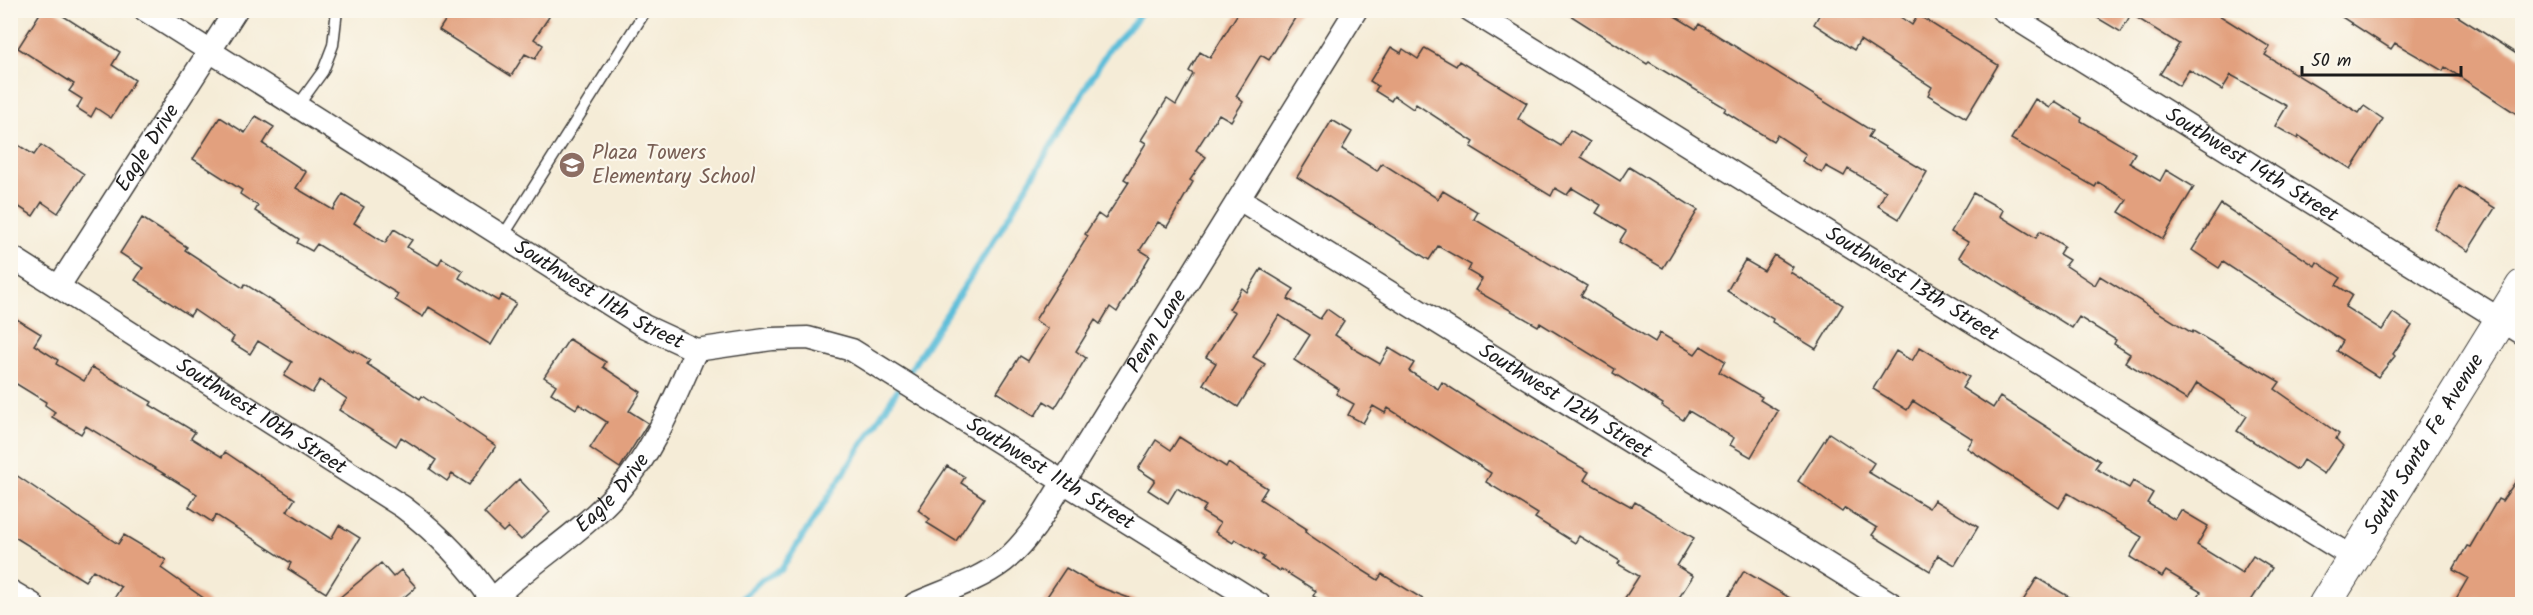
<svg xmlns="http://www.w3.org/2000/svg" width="2533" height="615" viewBox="0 0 2533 615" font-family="Kalam,sans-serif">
<rect width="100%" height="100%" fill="#fbf7ec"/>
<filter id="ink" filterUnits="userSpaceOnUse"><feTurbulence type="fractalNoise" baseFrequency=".0167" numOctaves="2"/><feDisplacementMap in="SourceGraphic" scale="12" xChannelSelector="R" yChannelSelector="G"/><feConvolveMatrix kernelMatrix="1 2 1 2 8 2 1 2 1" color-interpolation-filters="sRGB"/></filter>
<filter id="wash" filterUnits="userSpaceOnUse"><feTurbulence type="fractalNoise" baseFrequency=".008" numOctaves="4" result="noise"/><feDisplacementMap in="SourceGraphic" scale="24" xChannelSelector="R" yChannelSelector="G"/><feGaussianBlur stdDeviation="1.35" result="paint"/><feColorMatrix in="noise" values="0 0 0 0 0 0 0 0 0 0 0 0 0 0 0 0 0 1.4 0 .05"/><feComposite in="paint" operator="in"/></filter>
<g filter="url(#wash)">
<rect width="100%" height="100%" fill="#f5ecd7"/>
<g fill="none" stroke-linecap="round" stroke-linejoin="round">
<path stroke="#5bbdd9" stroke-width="6" d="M736,604L762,579L781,570L995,239L1109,49L1135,22L1142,10"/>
</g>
<g id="blocks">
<path fill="#e2a07e" d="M42,10H54L120,52L112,65L135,80L111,118L96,108L91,117L77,108L82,99L69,91L74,84L18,48Z
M452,10H539L549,17L534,39L543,45L535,59L525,54L511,76L439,30Z
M1240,10H1300L1269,60L1261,55L1236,96L1243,102L1231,121L1219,114L1196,150L1206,157L1190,180L1193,182L1167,227L1158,222L1140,250L1150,256L1117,312L1110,307L1100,324L1095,320L1076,351L1086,358L1055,408L1044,401L1035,416L997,392L1020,356L1028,361L1048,329L1035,320L1088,236L1085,234L1098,214L1105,219L1129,182L1124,179L1146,143L1141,140L1167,99L1176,105L1193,74L1189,71L1200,52L1210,58Z
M1562,10H1665L1696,29L1699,24L1872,131L1868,137L1927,172L1899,219L1878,206L1886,191L1848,169L1844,176L1826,166L1822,173L1802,161L1806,154L1777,135L1773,141L1745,124L1724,111L1726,108L1649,62L1647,64Z
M1822,10H1890L1912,25L1918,15L1998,65L1966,118L1928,95L1932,87L1860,40L1854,50L1814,24Z
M2084,10H2211L2270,47L2265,55L2359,113L2364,106L2383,119L2351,169L2299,136L2298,139L2275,126L2287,106L2231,75L2222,90L2189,70L2179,86L2160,74L2179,44L2131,14L2121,32Z
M2331,10H2448L2523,58V118L2445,67L2443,71L2395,43L2391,49Z
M1391,47L1401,53L1403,49L1418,59L1425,48L1456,66L1459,61L1527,103L1518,119L1530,127L1561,146L1570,130L1590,142L1581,157L1620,181L1629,167L1698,210L1663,268L1619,242L1626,231L1596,213L1601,205L1572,188L1567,195L1555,188L1551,196L1471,147L1474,142L1416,104L1413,109L1394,96L1391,101L1375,91L1378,86L1370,81Z
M2035,99L2050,108L2055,101L2082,118L2081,121L2135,153L2129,163L2160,181L2166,170L2194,187L2163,239L2119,212L2127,200L2098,182L2095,187L2011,139Z
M256,116L274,127L263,144L306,172L296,188L333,210L343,194L364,207L354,223L385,243L394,229L412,240L407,247L438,265L442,258L463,271L459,278L498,301L502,295L516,303L491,345L429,307L423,317L395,300L398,294L317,244L312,251L297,243L299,239L255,211L258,206L240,194L242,190L193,159L220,117L245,133Z
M1332,120L1352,132L1342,149L1377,171L1382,163L1438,199L1443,191L1478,212L1474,219L1587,286L1581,296L1655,342L1660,333L1695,354L1701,346L1725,361L1719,372L1762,397L1760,400L1778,411L1751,457L1730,445L1734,438L1689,411L1683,420L1662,406L1663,404L1613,373L1615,369L1540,323L1538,326L1475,290L1482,279L1468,271L1471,265L1438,246L1429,260L1297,177Z
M10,140L34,155L41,145L84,174L58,213L42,202L33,216L10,201Z
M2459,186L2495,208L2468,251L2434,228Z
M1973,193L2003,210L2000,216L2036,238L2040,231L2064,246L2059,254L2069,260L2065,265L2095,285L2100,276L2192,333L2193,331L2280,382L2275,389L2339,434L2336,439L2343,446L2324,474L2303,460L2297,470L2237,431L2247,416L2197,383L2187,400L2125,362L2130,354L2114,344L2116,340L2079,317L2072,328L1959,257L1968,242L1951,232Z
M2221,204L2315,266L2317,262L2341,278L2336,285L2352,295L2345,307L2382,330L2393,313L2412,326L2393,354L2395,356L2378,377L2337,351L2343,341L2223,262L2219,268L2192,250Z
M142,218L187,247L185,250L243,288L245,284L353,352L354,350L370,360L367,364L420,399L422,396L496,446L469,485L452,474L447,481L430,469L436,460L401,437L396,446L339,410L347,399L320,380L312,393L284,376L292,362L258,341L250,354L231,342L234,337L194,310L190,316L135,280L143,268L120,253Z
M1774,255L1793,267L1790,272L1843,305L1816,349L1772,322L1773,319L1727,291L1745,260L1764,271Z
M1261,269L1294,289L1288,299L1320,319L1327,309L1344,321L1335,335L1352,346L1351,347L1380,364L1389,348L1414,363L1409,371L1438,389L1442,382L1509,425L1589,472L1584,480L1632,507L1635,502L1694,538L1677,566L1693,576L1675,604H1621L1639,576L1618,564L1620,561L1579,536L1575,543L1535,518L1538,514L1486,482L1491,473L1388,408L1385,413L1373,406L1363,423L1348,415L1354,404L1336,394L1339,389L1294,360L1310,335L1279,315L1253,357L1265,364L1238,407L1203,384L1216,363L1206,357L1235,312L1229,309L1242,288L1247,292Z
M10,315L41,334L34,345L58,360L56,364L84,381L92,367L152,402L150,405L195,432L191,438L222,457L225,452L295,499L287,511L331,539L339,525L360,538L326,593L288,569L291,563L216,515L212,522L189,507L197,494L86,426L81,434L52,417L55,412L45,405L46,402L10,380Z
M569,339L606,362L603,367L641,392L629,411L648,423L620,468L590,448L607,422L579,404L576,409L551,393L556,385L544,377Z
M1920,347L1969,377L1962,388L1993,408L2000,397L2100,461L2095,468L2129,488L2133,481L2153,493L2147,503L2175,520L2181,510L2208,526L2197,545L2242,573L2253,556L2272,568L2249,604H2205L2196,599L2201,592L2166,571L2162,577L2130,557L2142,537L2068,493L2059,508L1967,448L1973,439L1913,401L1907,410L1873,389L1896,351L1912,361Z
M1829,433L1874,463L1868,472L1929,508L1934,500L1978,527L1955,565L1938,555L1930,571L1872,535L1877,528L1845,508L1842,512L1798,481Z
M1179,437L1226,467L1228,463L1267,488L1260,499L1307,529L1305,532L1351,563L1378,580L1382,574L1431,604H1327L1313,596L1316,591L1281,569L1280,571L1262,560L1264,557L1235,539L1233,543L1215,532L1220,523L1202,512L1206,506L1177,488L1168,503L1148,490L1155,480L1138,469L1156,440L1171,450Z
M947,466L965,477L961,483L984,498L956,541L927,523L930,519L918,510Z
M10,471L118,544L124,535L166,560L161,568L212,604H111L121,587L93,570L85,581L10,534Z
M2523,471V591L2514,604H2453L2468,578L2453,570L2467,546L2470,547L2498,499L2502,501Z
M519,479L550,512L521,540L508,527L503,532L484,513Z
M381,563L393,577L401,570L416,587L396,604H332Z
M1066,568L1096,586L1140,602L1139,604H1042Z
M1744,571L1800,604H1724Z
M2037,578L2081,604H2021Z"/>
</g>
</g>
<g filter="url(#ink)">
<use href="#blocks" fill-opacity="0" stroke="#3d3b38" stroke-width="1.5"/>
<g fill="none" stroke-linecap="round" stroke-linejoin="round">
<defs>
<path id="service" d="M297,107L323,71L333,45L337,10
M503,236L646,10"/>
<g id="minor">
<path id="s1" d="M145,10L644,326L696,350L772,339L808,338L852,350L1259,604"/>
<path id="s2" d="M1470,10L2354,558"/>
<path id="s3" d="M2002,10L2522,333"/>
<path id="s4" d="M1239,199L1892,604"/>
<path id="s5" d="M10,256L403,507C439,534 467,563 492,600"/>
<path id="s6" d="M59,286L236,10"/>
<path d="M10,591L32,604"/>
<path id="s7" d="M494,604L492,600C532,561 582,533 619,490C654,451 675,397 696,350"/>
<path id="s8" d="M915,604C944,591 978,581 1004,561C1017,551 1026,539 1036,526L1356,10"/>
</g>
<g id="secondary">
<path id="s9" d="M2325,604L2522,286"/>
</g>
</defs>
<use href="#service" stroke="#3d3b38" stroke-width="13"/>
<use href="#minor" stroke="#3d3b38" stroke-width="25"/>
<use href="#secondary" stroke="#3d3b38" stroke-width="34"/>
<use href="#service" stroke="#fff" stroke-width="10"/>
<use href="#minor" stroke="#fff" stroke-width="22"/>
<use href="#secondary" stroke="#fff" stroke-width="32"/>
</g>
</g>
<defs>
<symbol id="school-disc" viewBox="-11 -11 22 22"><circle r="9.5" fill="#8d6e63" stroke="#fbf7ec"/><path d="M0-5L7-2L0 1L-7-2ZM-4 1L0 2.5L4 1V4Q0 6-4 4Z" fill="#fff"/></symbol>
</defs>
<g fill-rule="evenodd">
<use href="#school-disc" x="557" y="150" width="30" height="30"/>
</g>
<g text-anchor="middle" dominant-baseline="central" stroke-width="4.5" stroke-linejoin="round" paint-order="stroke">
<g font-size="21" fill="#1c1c1c" stroke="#fbf7ec">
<text stroke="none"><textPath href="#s6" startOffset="164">Eagle Drive</textPath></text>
<text stroke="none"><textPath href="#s3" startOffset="294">Southwest 14th Street</textPath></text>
<text stroke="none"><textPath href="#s2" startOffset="520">Southwest 13th Street</textPath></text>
<text stroke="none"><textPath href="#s1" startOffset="536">Southwest 11th Street</textPath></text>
<text stroke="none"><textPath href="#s8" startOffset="376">Penn Lane</textPath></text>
<text stroke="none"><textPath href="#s4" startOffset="384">Southwest 12th Street</textPath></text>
<text stroke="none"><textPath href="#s5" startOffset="298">Southwest 10th Street</textPath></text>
<text stroke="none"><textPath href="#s9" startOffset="188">South Santa Fe Avenue</textPath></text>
<text stroke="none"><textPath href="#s1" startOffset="1040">Southwest 11th Street</textPath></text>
<text stroke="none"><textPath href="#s7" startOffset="166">Eagle Drive</textPath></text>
</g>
<g font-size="21" fill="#785e54" stroke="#fbf7ec" text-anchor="start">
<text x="592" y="153">Plaza Towers<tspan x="592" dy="24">Elementary School</tspan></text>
</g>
</g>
<rect width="2533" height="615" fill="none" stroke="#fbf7ec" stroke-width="36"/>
<path d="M2302 66v9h159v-9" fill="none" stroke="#1c1c1c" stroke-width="3"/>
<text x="2311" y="66" font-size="18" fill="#1c1c1c" stroke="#fbf7ec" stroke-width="4.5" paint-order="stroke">50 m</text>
</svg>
